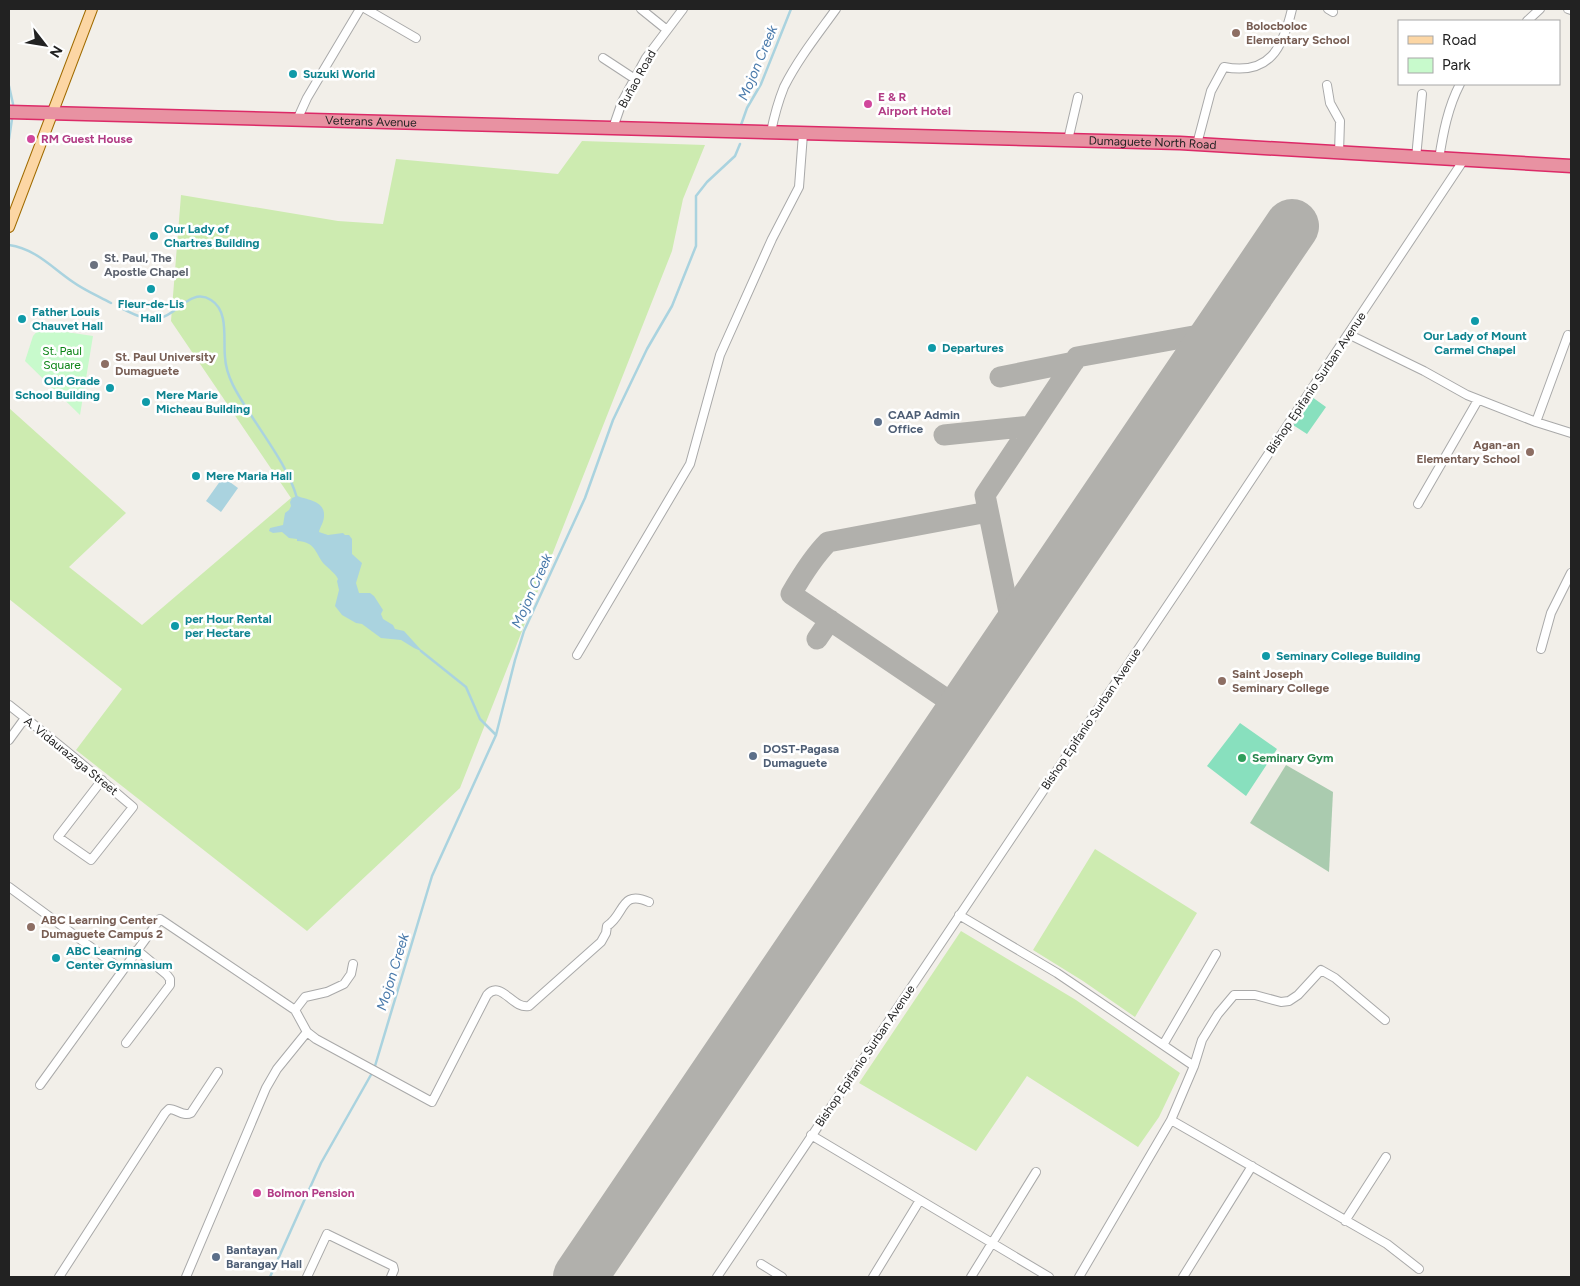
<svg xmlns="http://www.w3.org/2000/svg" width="1580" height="1286" viewBox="0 0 1580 1286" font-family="Figtree,sans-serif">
<rect width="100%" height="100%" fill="#f2efe9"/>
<path fill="#cdebb0" d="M582,141L705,145L683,199L672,251L460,788L307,931L76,750L122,689L9,599V408L126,513L69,567L142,625L291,498L171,321L181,195L338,221L383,224L396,159L558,174Z
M1095,849L1197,913L1135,1017L1083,981L1033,950Z
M961,931L1076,1000L1180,1073L1159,1117L1138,1147L1027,1076L976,1151L859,1083Z"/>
<path fill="#aacbaf" d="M1286,765L1333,792L1329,872L1250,823Z"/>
<path fill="#c8facc" d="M40,328L93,336L80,415L25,361L33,336Z"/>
<path fill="#88e0be" d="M1312,397L1326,407L1307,434L1293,425Z
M1240,723L1277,749L1246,796L1207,766Z"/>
<path fill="#aad3df" d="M223,477L238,488L221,512L206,501Z
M297,496C308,500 325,501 324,516C324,522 320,527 319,532L328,535L343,533L345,535H349L352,539V554L362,563L356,583L359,593H370L374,596L383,610L381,614L383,619L393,625L395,629L404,631L423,652L414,648L401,640L381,638L362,624L356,623L342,615L335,606L339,590L337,581L338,579C335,573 329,569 324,564C315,553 316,542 297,541V539L289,538L282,532L273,533L269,531L270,528L283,525L285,513L289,510L291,506L290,502L292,498Z"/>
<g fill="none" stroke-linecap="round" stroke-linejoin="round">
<path stroke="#aad3df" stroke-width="2.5" d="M9,86L13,104
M741,125L747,108L761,84L791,9
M9,139L12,119
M9,245C36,249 51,267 73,282C84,290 98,296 111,303
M121,308C133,314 146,321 160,318C177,315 191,287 211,300C229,311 223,339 225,357C226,377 238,395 249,412C266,439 288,467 297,498
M421,651L466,687L480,719L496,735
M375,1066L432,876L496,735L515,660L524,631L585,498L613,420L647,349L672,306L696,246V196L707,182L735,156L740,144
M270,1277L321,1163L372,1073"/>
<path stroke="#b1b0ac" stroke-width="21" d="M1000,377L1074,362
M944,435L1031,426
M1014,637L985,495L1077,357L1221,331
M817,639L830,620
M964,711L791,594C802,575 813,557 828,542L988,512"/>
<path stroke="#b1b0ac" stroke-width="54" d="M580,1277L1292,226"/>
<defs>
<path id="minor" d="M366,9L416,38
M641,9L667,30
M1328,9L1333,12
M1568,9L1571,10
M1527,21L1540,9
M603,58L635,79
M1327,85L1330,103L1340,121L1339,153
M297,120L307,98L360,9
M613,128L622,102L646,58L683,9
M771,132C774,117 778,102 784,87C798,59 818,34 836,9
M1068,140L1078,97
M1197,144L1211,91L1224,67C1270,76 1283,47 1292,9
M1416,158L1422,94
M1439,159C1443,133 1448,107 1460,84
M1348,334L1424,371L1467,395L1536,422L1571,433
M1536,422L1568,335
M1418,504L1478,400
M1541,649L1551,613L1571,573
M577,655L690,464L720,355L772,239L799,187L803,134
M9,705C51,738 92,772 133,807L91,860L58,837L102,780
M9,740L25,718
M9,887L122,970
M959,915L1057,973L1194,1066
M295,1010L305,997L327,992L344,984L351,974L353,964
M126,1043L170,985V979L167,975L137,950
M1163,1045L1216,954
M40,1085L160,919L295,1010L307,1032L316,1039L432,1102L487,995C501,979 513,1010 529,1006L601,942L606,933L607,926C625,915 620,889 649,902
M1171,1120L1387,1244L1419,1269
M811,1135L1049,1277
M1345,1221L1386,1157
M761,1264L782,1277
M59,1277L165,1113L169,1109C177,1109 183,1117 191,1113L218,1072
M186,1277L266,1088L277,1069L307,1032
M307,1277L327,1234L393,1266L394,1270L391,1277
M717,1277L1188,575L1463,161
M873,1277L920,1200
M971,1277L1036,1172
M1079,1277L1171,1120L1194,1066L1202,1040L1218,1014L1234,995H1255L1281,1002L1289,1001L1298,995L1321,970L1335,978L1385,1020
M1183,1277L1252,1166"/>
<path id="major" d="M9,227L92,9"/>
<g id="highway">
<path id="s1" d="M9,112L1180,143L1571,166"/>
</g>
</defs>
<use href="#minor" stroke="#a9a9a9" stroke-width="10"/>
<use href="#major" stroke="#a06b00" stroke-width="12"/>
<use href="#highway" stroke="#dc2a67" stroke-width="15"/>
<use href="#minor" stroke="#fff" stroke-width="8"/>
<use href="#major" stroke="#fcd6a4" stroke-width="10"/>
<use href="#highway" stroke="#e892a2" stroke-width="12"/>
</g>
<g fill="#8d6e63" stroke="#fff" stroke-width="2">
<circle cx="1236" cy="33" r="5"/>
<circle cx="105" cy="364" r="5"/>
<circle cx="1530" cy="452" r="5"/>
<circle cx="1222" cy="681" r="5"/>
<circle cx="31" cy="927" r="5"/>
</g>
<g fill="#0f9aa8" stroke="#fff" stroke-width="2">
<circle cx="293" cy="74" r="5"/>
<circle cx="154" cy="236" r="5"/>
<circle cx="151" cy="289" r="5"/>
<circle cx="22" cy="319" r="5"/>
<circle cx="1475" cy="321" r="5"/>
<circle cx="932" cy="348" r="5"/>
<circle cx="110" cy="388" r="5"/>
<circle cx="146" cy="402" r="5"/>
<circle cx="196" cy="476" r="5"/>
<circle cx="175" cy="626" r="5"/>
<circle cx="1266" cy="656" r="5"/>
<circle cx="56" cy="958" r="5"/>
</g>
<g fill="#d1479c" stroke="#fff" stroke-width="2">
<circle cx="868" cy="104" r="5"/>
<circle cx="31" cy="139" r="5"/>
<circle cx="257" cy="1193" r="5"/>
</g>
<circle fill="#6b7280" stroke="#fff" stroke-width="2" cx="94" cy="265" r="5"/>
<g fill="#5c6f8a" stroke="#fff" stroke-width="2">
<circle cx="878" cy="422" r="5"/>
<circle cx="753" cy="756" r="5"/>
<circle cx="216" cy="1257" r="5"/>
</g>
<circle fill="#2e9e5b" stroke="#fff" stroke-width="2" cx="1242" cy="758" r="5"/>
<g text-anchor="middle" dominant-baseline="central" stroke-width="5" stroke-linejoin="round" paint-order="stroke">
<g font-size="12" font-weight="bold" fill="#785e54" stroke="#fff" text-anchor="start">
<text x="1246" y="26">Bolocboloc<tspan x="1246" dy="14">Elementary School</tspan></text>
<text x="115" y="357">St. Paul University<tspan x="115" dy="14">Dumaguete</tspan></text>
<text x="1520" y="445" text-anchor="end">Agan-an<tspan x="1520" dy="14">Elementary School</tspan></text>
<text x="1232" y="674">Saint Joseph<tspan x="1232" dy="14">Seminary College</tspan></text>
<text x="41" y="920">ABC Learning Center<tspan x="41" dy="14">Dumaguete Campus 2</tspan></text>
</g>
<g font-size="12" font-weight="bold" fill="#0d838f" stroke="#fff" text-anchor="start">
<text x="303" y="74">Suzuki World</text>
<text x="164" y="229">Our Lady of<tspan x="164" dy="14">Chartres Building</tspan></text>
<text x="151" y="304" text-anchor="middle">Fleur-de-Lis<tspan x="151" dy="14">Hall</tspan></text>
<text x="32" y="312">Father Louis<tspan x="32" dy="14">Chauvet Hall</tspan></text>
<text x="1475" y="336" text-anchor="middle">Our Lady of Mount<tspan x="1475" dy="14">Carmel Chapel</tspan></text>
<text x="942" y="348">Departures</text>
<text x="100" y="381" text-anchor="end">Old Grade<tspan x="100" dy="14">School Building</tspan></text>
<text x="156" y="395">Mere Marie<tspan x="156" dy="14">Micheau Building</tspan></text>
<text x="206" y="476">Mere Maria Hall</text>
<text x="185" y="619">per Hour Rental<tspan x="185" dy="14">per Hectare</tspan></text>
<text x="1276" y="656">Seminary College Building</text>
<text x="66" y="951">ABC Learning<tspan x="66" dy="14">Center Gymnasium</tspan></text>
</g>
<g font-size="12" fill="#222" stroke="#fff">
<text transform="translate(637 79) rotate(-61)">Buñao Road</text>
<text stroke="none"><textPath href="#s1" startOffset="362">Veterans Avenue</textPath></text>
<text stroke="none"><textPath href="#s1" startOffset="1144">Dumaguete North Road</textPath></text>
<text transform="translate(1316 383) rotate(-56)">Bishop Epifanio Surban Avenue</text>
<text transform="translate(1091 719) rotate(-56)">Bishop Epifanio Surban Avenue</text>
<text transform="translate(71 756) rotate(39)">A. Vidaurazaga Street</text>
<text transform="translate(865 1056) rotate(-56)">Bishop Epifanio Surban Avenue</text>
</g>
<g font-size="12" font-weight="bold" fill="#b23c85" stroke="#fff" text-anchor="start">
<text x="878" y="97">E &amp; R<tspan x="878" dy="14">Airport Hotel</tspan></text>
<text x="41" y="139">RM Guest House</text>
<text x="267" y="1193">Bolmon Pension</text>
</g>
<g font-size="12" font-weight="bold" fill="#5b616d" stroke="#fff" text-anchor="start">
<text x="104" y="258">St. Paul, The<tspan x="104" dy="14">Apostle Chapel</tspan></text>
</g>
<g font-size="12" fill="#0c8416" stroke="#fff">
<text x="62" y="351">St. Paul<tspan x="62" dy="14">Square</tspan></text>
</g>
<g font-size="12" font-weight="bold" fill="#4e5e75" stroke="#fff" text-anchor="start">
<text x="888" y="415">CAAP Admin<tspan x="888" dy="14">Office</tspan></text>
<text x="763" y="749">DOST-Pagasa<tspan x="763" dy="14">Dumaguete</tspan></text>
<text x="226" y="1250">Bantayan<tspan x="226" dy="14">Barangay Hall</tspan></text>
</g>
<g font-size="12" font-weight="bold" fill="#27864d" stroke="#fff" text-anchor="start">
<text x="1252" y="758">Seminary Gym</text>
</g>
<g font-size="14" font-style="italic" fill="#4a7aab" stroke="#fff">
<text transform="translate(758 63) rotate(-67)">Mojon Creek</text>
<text transform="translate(532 591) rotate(-66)">Mojon Creek</text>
<text transform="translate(393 972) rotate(-73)">Mojon Creek</text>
</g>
</g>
<rect width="1580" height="1286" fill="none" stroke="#222222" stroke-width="20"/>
<rect x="1398" y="20" width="162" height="65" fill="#ffffff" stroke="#a7a7a7"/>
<rect x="1408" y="36" width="25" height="8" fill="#fcd6a4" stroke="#a7a7a7"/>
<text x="1442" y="45" font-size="15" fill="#222222">Road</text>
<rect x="1408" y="58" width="25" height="15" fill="#c8facc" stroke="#a7a7a7"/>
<text x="1442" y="70" font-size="15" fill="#222222">Park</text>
<g transform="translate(45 45) rotate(121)" stroke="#ffffff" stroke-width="4" paint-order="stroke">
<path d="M0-4L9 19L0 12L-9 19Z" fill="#222222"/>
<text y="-8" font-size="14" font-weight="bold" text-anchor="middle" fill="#222222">N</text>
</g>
</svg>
